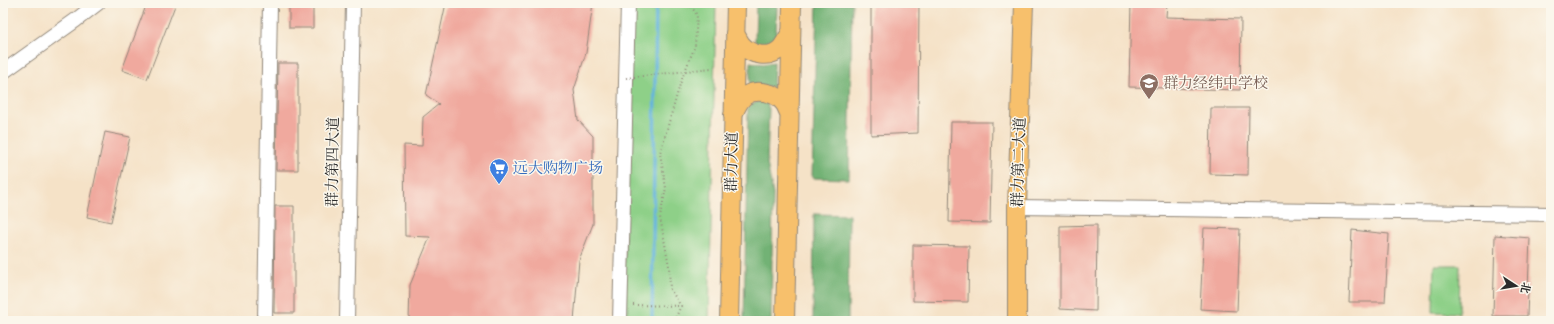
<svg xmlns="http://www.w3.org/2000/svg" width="1554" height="324" viewBox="0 0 1554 324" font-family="'IM FELL DW Pica','Noto Serif SC',serif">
<rect width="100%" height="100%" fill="#fbf7ec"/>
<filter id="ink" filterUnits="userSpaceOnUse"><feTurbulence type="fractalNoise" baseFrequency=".025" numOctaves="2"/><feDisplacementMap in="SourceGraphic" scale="8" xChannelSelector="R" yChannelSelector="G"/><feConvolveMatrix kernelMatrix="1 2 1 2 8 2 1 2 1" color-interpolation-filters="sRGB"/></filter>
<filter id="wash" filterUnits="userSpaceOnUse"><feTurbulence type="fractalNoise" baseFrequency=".012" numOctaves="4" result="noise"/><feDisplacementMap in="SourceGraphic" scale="16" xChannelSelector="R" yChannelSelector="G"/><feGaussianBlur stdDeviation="0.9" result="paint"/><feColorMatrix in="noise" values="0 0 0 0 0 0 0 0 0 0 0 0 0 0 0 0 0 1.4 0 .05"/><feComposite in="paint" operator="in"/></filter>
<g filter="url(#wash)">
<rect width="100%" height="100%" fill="#f5e2c7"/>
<path fill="#8ed088" stroke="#5c7e5a" d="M631,3H716L709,321H623Z
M1434,265H1460L1459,313L1433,312Z"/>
<path fill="#72b274" stroke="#4e6e50" d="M756,3H777L776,40L771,44L765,46L755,42Z
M817,3H852L849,179L812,178Z
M750,62L763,64L774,62L773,87L750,86Z
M759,101L767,104L769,109L767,163L773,194L771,321H744L748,108L751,105Z
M814,214L849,215L848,321H813Z"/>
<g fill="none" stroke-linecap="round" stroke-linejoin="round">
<path stroke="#63b4de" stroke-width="3.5" d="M652,321L656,3"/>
</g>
<g id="blocks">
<path fill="#f0a99e" d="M147,3H176L147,79L122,70Z
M289,3H313V28H289Z
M446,3H593L586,53L574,90L578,120L593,136V224L579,260L574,321H409L410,285L430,237L405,236L404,145L422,146L423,117L439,104L426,95Z
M871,3H919L918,133L871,135Z
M1131,3H1167L1166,17L1241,19L1240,90L1129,87Z
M278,63H298V170H276Z
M1211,108H1249L1248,175L1210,174Z
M951,122H992L990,223L949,222Z
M105,132L130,137L111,222L87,217Z
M275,206H294V313H274Z
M1097,225L1096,311L1060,309V226Z
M1204,228L1240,229L1237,311L1200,309Z
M1352,230L1389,234L1385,302H1349Z
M1495,235L1530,238L1527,316H1493Z
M913,245L969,246L968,302L913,301Z"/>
</g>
</g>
<g filter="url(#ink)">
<use href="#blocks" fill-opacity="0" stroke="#908679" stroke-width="1"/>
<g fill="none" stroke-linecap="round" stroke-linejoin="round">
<defs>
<path id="minor" d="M3,72L76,20L98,3
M1017,207L1551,214
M265,321L270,3
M347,321L353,3
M620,321L628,3"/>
<path id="major" d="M735,33C737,37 739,41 741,44C751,56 770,59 781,48C785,43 788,37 791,32
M733,115C736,108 739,100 745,96C755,88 775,92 783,102C786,105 787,109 789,113
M729,321L736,3
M785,321L792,3
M1017,321V207L1024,3"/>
</defs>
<use href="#minor" stroke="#908679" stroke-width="16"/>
<use href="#major" stroke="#908679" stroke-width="20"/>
<path stroke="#908679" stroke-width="2" stroke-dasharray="1 3" stroke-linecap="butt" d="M633,305L681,306
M674,321L681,306L670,289L669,266L660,217L666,188L660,153L681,81L695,46L697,15L689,3"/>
<use href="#minor" stroke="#fff" stroke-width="14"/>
<use href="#major" stroke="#f7c06c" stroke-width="18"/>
<path stroke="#908679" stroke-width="2" stroke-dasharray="1 3" stroke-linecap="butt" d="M626,78L711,68"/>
</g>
</g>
<defs>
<symbol id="school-pin" viewBox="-11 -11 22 30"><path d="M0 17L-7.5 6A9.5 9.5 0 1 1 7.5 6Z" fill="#8d6e63" stroke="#fbf7ec"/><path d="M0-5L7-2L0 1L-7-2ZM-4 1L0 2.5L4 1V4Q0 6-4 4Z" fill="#fff"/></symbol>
<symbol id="supermarket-pin" viewBox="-11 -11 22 30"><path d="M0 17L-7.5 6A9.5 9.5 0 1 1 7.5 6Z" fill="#3f7fe0" stroke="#fbf7ec"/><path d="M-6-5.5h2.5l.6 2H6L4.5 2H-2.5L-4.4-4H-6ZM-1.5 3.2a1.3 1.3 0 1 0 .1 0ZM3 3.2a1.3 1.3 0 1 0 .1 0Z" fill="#fff"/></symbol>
</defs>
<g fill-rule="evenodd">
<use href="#school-pin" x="1138" y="72" width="22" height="30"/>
<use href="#supermarket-pin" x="488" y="157" width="22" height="30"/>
</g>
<g text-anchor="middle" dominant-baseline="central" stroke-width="3" stroke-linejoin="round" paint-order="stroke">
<g font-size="15" fill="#785e54" stroke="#fbf7ec" text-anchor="start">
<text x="1163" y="83">群力经纬中学校</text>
</g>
<g font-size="15" fill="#2b2b2b" stroke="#fbf7ec">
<text transform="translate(333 162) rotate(-89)">群力第四大道</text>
<text transform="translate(732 162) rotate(-89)">群力大道</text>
<text transform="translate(1019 162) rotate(-88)">群力第二大道</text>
</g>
<g font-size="15" fill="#366cbe" stroke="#fbf7ec" text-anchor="start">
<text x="513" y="168">远大购物广场</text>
</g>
</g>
<rect width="1554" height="324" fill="none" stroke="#fbf7ec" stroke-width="16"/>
<g transform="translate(1516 286) rotate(102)" stroke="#fbf7ec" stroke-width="3" paint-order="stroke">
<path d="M0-3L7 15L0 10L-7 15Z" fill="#2b2b2b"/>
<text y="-6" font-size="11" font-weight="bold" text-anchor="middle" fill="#2b2b2b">北</text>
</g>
</svg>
